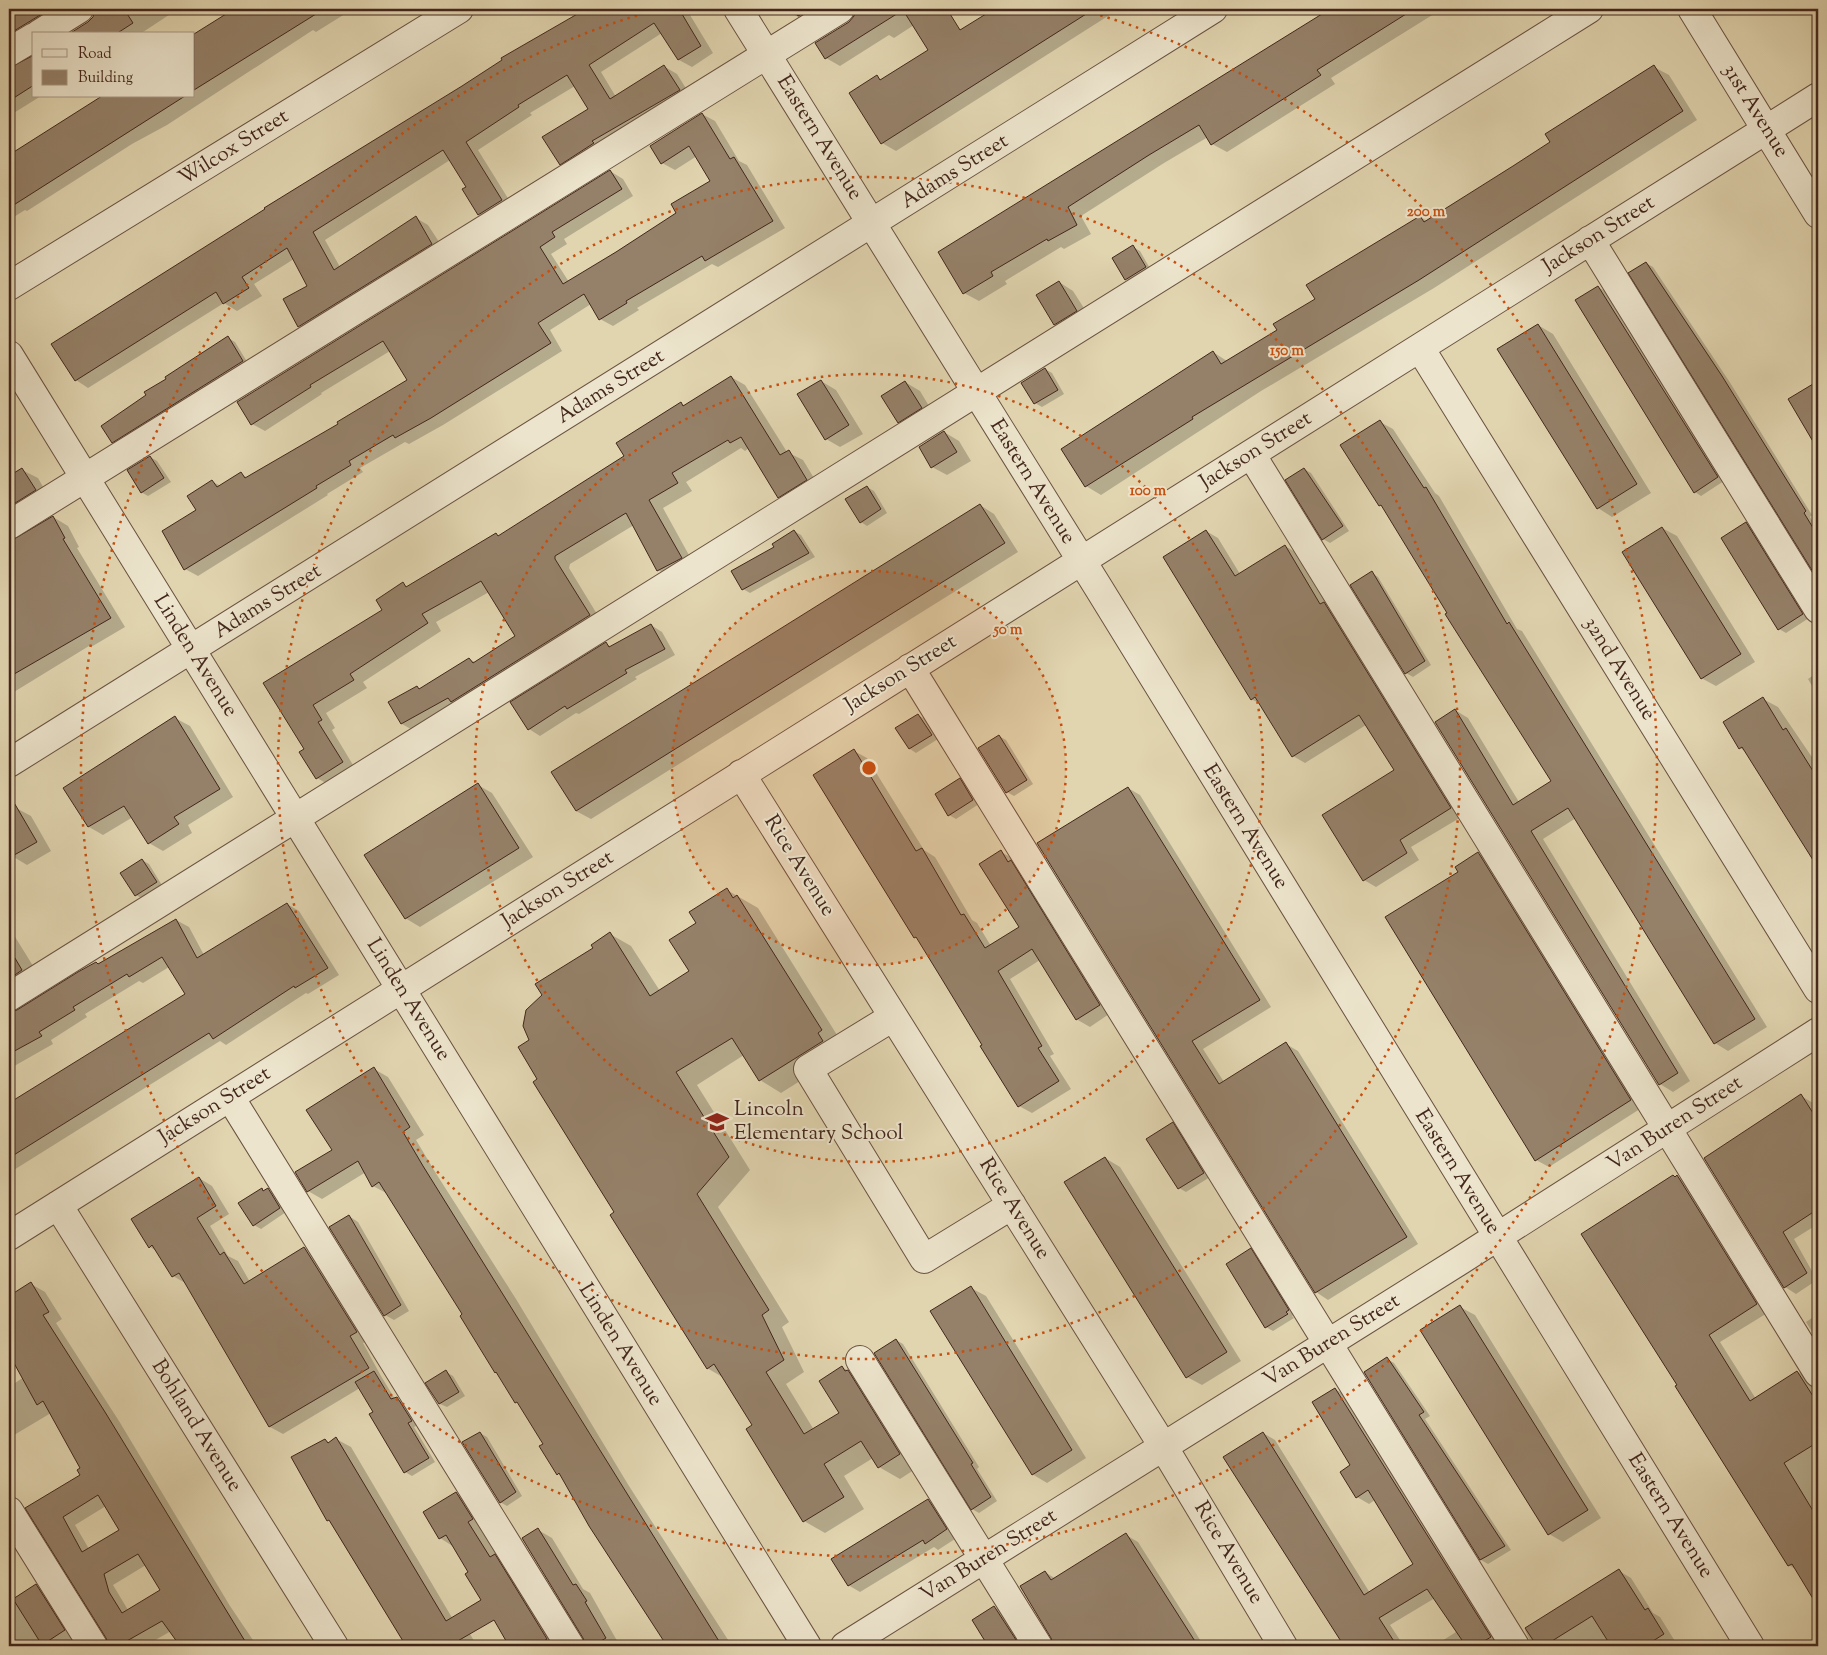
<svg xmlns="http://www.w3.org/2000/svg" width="1827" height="1655" viewBox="0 0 1827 1655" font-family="'Sorts Mill Goudy',serif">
<rect width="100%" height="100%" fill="#e1d5b0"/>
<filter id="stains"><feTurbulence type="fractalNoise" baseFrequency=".004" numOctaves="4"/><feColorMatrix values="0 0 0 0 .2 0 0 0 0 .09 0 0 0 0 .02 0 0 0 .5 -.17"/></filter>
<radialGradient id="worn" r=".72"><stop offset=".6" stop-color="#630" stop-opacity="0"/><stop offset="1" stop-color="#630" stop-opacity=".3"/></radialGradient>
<path fill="#0003" fill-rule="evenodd" d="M9,9H73L9,50Z
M96,9H178L140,34H71L88,23L94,16Z
M236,9H353L316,32L313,30L167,125L132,144L27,211L25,210L9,220V155L105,96H194V40L198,37L196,34Z
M586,9H692L694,12L690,15L713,53L692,67L679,60L662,33L601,72L616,97L665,67L677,74L692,98L573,171L560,164L590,109L575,86L530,113L532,115L478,150L514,208L492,222L479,214L464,190L468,187L450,160L325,240L340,267L416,218L428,225L445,251L312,333L299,326L309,286L294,259L254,284L262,296L237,311L224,303L88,388L76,380L53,344Z
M790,9H840L807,22L793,14Z
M857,9H942L954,29L957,27L962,30L996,9H1119L896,151L882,143L877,77L882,80L930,50L914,25L894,38L889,35L840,66L826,58L817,43L855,18Z
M1332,9H1442L1331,78L1335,84L1227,152L1212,144L1208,137L1164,163L1081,216L1091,234L1064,249L1061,247L1005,281L1007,284L979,301L964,293L1062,178Z
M34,57V96H41L9,116V69L18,67Z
M1654,67L1669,75L1697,120L1434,288L1261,391L1101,495L1086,486L1063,449L1213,352L1227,361L1279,331L1420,217L1427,221L1552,143Z
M702,114L715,121L739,161L747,165L785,228L718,267L712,264L637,308L639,310L613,326L600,319L591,304L550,330L562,351L443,425L409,444L405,442L360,468L363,472L327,494L328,495L198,576L185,569L198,511L213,482L221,486L241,474L248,478L340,425L409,380L390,351L321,393L322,394L265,431L252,424L610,171L623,179L633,196L564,239L567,244L551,254L569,282L678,213L712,181L697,156L675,170L662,163Z
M1133,247L1140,251L1152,272L1133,283L1126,279Z
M1646,263L1653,267L1729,381L1812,515L1810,517L1818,530V580L1630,273Z
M1059,282L1073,291L1091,319L1070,332L1055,324Z
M1598,287L1605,291L1724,481L1701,496L1695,492Z
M1538,325L1553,334L1651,493L1612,517L1598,508Z
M228,338L235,342L249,365L120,446L113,442Z
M1045,369L1052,373L1064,394L1042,407L1035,403Z
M731,377L745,385L787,452L803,460L820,488L793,505L779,497L749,448L745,451L741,448L686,482L692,491L663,508L695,566L673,579L658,570L634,525L570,564L569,568L603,624L416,732L402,724L417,687L420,690L469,659L475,662L516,637L489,592L436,622L441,631L363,682L367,688L326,713L335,728L332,730L356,770L331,786L317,778L306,750L265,683L384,610L403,584L408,587L496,535L499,537L626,456L681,403L685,406Z
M821,381L836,390L863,434L840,447L826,439Z
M905,382L920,391L935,416L914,430L899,422Z
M1818,382V446L1790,400Z
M1380,422L1393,429L1435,493L1439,496L1517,629L1522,631L1767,1027L1728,1051L1715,1043L1576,818L1543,839L1690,1081L1673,1092L1660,1084L1455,710L1468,718L1519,802L1553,781L1384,507L1380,505Z
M944,432L959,441L971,461L947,475L932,467Z
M9,433L15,443L9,447Z
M150,457L157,461L171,482L148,496L141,492Z
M1304,469L1311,473L1349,531L1330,543L1323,539Z
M22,470L38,478L50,499L9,533V478Z
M867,487L874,491L887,513L867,526L861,522Z
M980,505L994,514L1018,552L591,819L576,811Z
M53,517L68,526L79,547L77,548L125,627L91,647L89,646L9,695V537L10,542Z
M1746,523L1753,527L1809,618L1786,633L1779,629Z
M1662,528L1677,536L1755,662L1716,686L1701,678Z
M794,531L801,535L815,557L750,593L743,589L775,547Z
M1206,531L1218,538L1240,574L1285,546L1297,553L1463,816L1411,847L1419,860L1376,887L1364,880L1395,771L1366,725L1305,763L1293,756L1261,704L1251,699Z
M1372,573L1378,577L1431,665L1413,677L1406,673L1352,585Z
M651,625L662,632L675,655L635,677L637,679L579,714L576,713L540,736L529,729L606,644L612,647Z
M1818,672V696L1808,679Z
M1763,699L1778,707L1818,766V865L1746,752L1740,748Z
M918,715L925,719L938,739L916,753L910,749Z
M175,718L190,726L233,797L188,825L192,833L163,851L149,843L133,817L103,835L89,827Z
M999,736L1006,740L1033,784L1014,796L1007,792Z
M854,751L867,758L924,850L935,857L972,920L977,923L991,946L1020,928L1001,852L1014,859L1112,1012L1090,1027L1076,1019L1040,960L1010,979L1054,1054L1050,1056L1071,1089L1032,1113L1019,1106L920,940L915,937Z
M960,780L967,784L979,804L956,819L949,815Z
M478,785L492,793L533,857L420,927L405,918Z
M1128,788L1140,795L1271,1007L1203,1049L1224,1082L1286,1044L1298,1051L1418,1244L1328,1300L1316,1292L1039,844Z
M16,808L31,816L51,851L27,865L12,856L9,851V812Z
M1478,853L1491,861L1643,1107L1549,1167L1536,1160Z
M142,860L149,864L163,887L143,899L136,895L122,873Z
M727,890L758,908L842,1043L843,1054L781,1093L760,1080L744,1055L697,1085L750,1170L718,1207L789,1322L782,1327L804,1372L786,1384L814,1430L841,1413L842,1367L869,1383L920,1466L900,1479L879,1467L873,1458L844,1476L864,1509L825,1533L804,1521L754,1425L724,1378L707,1368L539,1079L530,1040L594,949L610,934L631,946L660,991L690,972L697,923Z
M287,904L299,911L339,975L308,994L306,993L226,1045L220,1041L9,1173V1105L186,994L169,967L143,983L139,981L85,1014L87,1017L51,1040L53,1044L9,1069V1014L176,920L189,927L204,955Z
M9,927L38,974L9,995Z
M374,1069L388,1077L424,1135L416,1140L437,1175L516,1299L629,1486L732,1646H668L590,1525L562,1477L558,1474L544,1444L519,1404L496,1372L462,1316L464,1315L388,1194L373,1186L366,1172L322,1199L308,1191L333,1151Z
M1801,1096L1813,1103L1818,1111V1224L1794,1239L1817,1280L1796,1294L1785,1287L1705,1158Z
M1173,1124L1179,1128L1210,1177L1186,1192L1179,1188Z
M1105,1158L1120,1167L1241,1361L1202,1385L1187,1377Z
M1677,1176L1690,1184L1769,1312L1720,1342L1756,1399L1798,1372L1811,1379L1818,1389V1607L1798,1571L1789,1565L1677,1387L1676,1178Z
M199,1178L212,1186L229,1214L210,1226L228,1256L238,1261L250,1282L305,1248L318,1256L370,1340L363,1343L381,1376L395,1399L404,1402L418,1425L414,1427L435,1462L412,1476L405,1472L360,1388L283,1434L270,1427L187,1284L173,1276L158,1252L150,1247Z
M262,1190L265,1191L268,1190L275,1194L286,1212L261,1229L254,1225L240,1203Z
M349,1216L358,1222L409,1311L394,1320L385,1315Z
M1251,1250L1258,1254L1295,1314L1292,1316L1294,1318L1273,1331L1266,1327Z
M31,1284L45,1292L62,1319L56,1323L119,1421L230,1606L257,1646H181L171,1631L145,1646H111L27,1508L82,1475V1469L51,1413L9,1438V1387L24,1377L9,1351V1297ZM106,1506L120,1530L89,1549L75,1525ZM146,1565L162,1590L128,1610L113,1585Z
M971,1288L986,1296L1086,1458L1047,1483L1032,1474Z
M1460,1307L1475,1315L1601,1518L1563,1542L1549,1534Z
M1818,1314V1341L1806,1322Z
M896,1340L903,1344L979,1467L977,1469L997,1501L979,1513L972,1509Z
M1387,1359L1394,1363L1430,1416L1425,1419L1511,1550L1488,1564L1481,1560L1365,1372Z
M446,1372L453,1376L465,1396L447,1407L440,1404Z
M1335,1389L1347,1396L1504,1646H1434L1456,1632L1435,1598L1390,1625L1404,1646H1346L1225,1457L1263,1433L1275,1440L1370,1593L1415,1565L1375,1500L1369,1504L1357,1497Z
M480,1433L487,1437L522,1496L507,1506L500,1502Z
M336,1439L351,1447L454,1621L466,1627L477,1646H408L367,1583L293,1458L325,1440L330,1443Z
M456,1493L470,1501L486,1527L481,1530L498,1557L509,1564L560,1646H511L467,1574L470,1572L454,1547L440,1538Z
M928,1500L940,1507L958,1537L938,1550L934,1547L860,1592L848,1585Z
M538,1530L552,1538L583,1589L590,1593L620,1646H587Z
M1126,1535L1138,1542L1204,1646H1055L1045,1572L1056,1579Z
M1619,1571L1631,1578L1653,1613L1660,1617L1678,1646H1532L1525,1630Z
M36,1586L67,1603L93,1646H9V1603Z
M994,1607L1006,1614L1026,1646H989L973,1620Z
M931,1642L938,1646H925Z"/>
<path fill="#958169" stroke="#43271c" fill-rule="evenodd" d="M9,9H50L9,34Z
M95,9H124L133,23L116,34H69L88,22L93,17Z
M234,9H324L194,90V34Z
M586,9H679L701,46L678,60L654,23L589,65L610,99L664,65L680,90L592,141L594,143L560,165L542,137L588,109L567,75L518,105L519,107L466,142L502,200L478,215L462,189L466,187L443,150L313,232L334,270L416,216L432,244L298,327L283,299L307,286L287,248L242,277L249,288L223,304L216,292L75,381L51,344L265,209L264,208L462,86L502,60L501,58Z
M794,9H811L798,16Z
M856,9H947L960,30L994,9H1094L881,144L849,93L877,75L880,80L928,50L903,10L825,59L815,43L849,22L854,16Z
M1330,9H1414L1317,70L1321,75L1211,145L1199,125L1149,155L1068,207L1077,225L1048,241L1047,239L991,272L993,276L963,294L938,252Z
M34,55V85L9,101V68Z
M1654,65L1683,111L1419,280L1192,417L1193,419L1085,487L1061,449L1213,351L1221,364L1277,330L1273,324L1315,299L1306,285L1420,216L1424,222L1513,166L1550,142L1545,134Z
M102,96H185L9,208V155Z
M702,113L730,159L734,157L773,221L705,261L702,256L626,301L627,303L599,320L584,294L538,323L551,343L431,418L395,438L393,435L349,461L351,465L316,486L317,488L184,570L162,531L196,510L187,496L212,480L217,487L241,472L245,478L338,424L337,422L407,380L383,341L310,385L311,387L251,425L237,402L610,170L622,189L552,232L555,237L540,247L563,284L616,252L676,213L671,204L710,181L689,146L661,164L650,146Z
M1133,245L1146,267L1125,280L1112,258Z
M1646,262L1722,376L1806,511L1804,513L1818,536V580L1628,273Z
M1059,281L1077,311L1054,325L1036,295Z
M1598,286L1718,477L1694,493L1575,300Z
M1538,324L1637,484L1597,509L1497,349Z
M228,336L243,361L112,443L101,426L146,395L144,392L166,379L165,377Z
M1045,368L1058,390L1034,404L1021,383Z
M731,376L780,455L789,450L807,480L778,498L741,437L730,443L728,440L672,473L678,483L649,500L682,558L657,571L626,513L555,556V559L590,615L451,702L448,698L401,724L388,702L417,686L419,689L469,658L473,663L515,636L481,581L422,614L428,623L350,674L354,680L313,705L322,720L318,722L343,762L316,779L299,752L304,749L263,683L382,610L376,600L403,582L406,587L496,533L498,536L624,456L616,443L681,402L683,406Z
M821,380L849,425L825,440L797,394Z
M905,381L922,408L898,423L881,396Z
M1818,381V450L1788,399Z
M1380,420L1424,488L1426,487L1507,624L1509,622L1755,1019L1714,1044L1568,808L1531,831L1678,1073L1659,1085L1435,722L1455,709L1513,805L1551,781L1445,614L1447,613L1381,505L1379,506L1340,445Z
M944,431L957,452L931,468L919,447Z
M150,456L164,478L141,493L127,470Z
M22,468L36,490L12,505L9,499V476Z
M1304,468L1343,526L1322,540L1285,480Z
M867,486L881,509L860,523L845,499Z
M980,504L1005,543L576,811L551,772Z
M53,516L65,538L63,539L111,618L9,677V542Z
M1746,522L1803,614L1778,630L1721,538Z
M1662,527L1741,654L1701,679L1622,552Z
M794,530L809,553L742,590L731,571L774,547L772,544Z
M1206,530L1235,576L1285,545L1320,604L1324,602L1451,808L1400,840L1407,853L1363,881L1322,815L1394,770L1359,715L1292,757L1255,697L1251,700L1163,557Z
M1372,571L1425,661L1405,674L1350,585Z
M651,624L665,649L625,670L627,673L567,709L565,706L528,730L510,702L606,642L609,647Z
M1763,697L1783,730L1786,728L1818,779V868L1742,747L1739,749L1723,722Z
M918,714L932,735L909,749L895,728Z
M175,716L220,789L174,817L179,824L148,844L124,806L88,827L63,788Z
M999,735L1027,780L1006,793L978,748Z
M854,749L916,851L922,848L961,915L964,914L985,948L1019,927L979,864L1001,850L1008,862L1011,860L1100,1005L1076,1020L1032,949L998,971L1042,1046L1038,1048L1059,1081L1018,1107L980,1046L982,1045L940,976L916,937L914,938L813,775Z
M960,778L973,800L948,816L935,794Z
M478,783L519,848L405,919L364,855Z
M1128,787L1260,1000L1192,1041L1219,1084L1286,1042L1407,1237L1315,1293L1037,843Z
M9,794L37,842L9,858Z
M1478,852L1631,1100L1535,1161L1385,917L1458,872L1455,867Z
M142,859L157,882L135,896L120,873Z
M727,888L733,898L737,895L822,1030L818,1033L823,1041L759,1081L732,1038L676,1072L729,1157L697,1194L769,1310L762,1315L784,1360L766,1372L804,1434L839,1413L819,1381L842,1366L845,1371L848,1370L900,1454L878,1468L861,1441L824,1464L844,1497L803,1522L746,1429L752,1425L714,1364L707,1369L610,1215L614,1212L533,1082L537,1079L518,1047L529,1040L523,1026L526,1010L542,995L535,984L593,948L591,945L610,932L650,996L689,971L669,940L696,923L689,912Z
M287,903L328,968L295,988L294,986L213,1039L209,1033L9,1158V1103L185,994L162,957L129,977L127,974L73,1007L75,1010L39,1032L42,1036L9,1054V1012L17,1010L78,972L96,962L98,964L176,919L197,958Z
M9,948L22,970L9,979Z
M374,1067L410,1127L403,1132L423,1166L722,1646H667L589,1526L559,1473L557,1475L539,1446L543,1444L517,1402L515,1403L496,1372L495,1373L460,1316L462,1314L379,1182L372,1187L358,1161L307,1192L295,1172L332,1150L306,1110Z
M1801,1094L1818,1121V1209L1783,1232L1807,1273L1784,1288L1704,1158Z
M1173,1122L1204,1173L1178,1189L1146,1139Z
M1105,1157L1227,1352L1186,1378L1064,1182Z
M1673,1175L1675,1177L1677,1175L1757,1304L1709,1335L1750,1401L1797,1371L1818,1404V1442L1784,1463L1818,1519V1607L1792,1564L1788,1566L1675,1386L1677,1385L1581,1234Z
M199,1177L216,1206L197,1218L220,1255L224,1252L244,1284L304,1247L357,1332L350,1336L369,1368L269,1427L179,1273L172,1277L152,1245L149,1248L131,1219Z
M262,1188L263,1191L268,1188L280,1208L253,1226L238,1203Z
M349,1215L401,1305L384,1316L329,1227Z
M1251,1248L1289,1310L1286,1312L1288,1314L1265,1328L1226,1264Z
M31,1282L49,1312L43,1315L105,1412L248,1646H180L162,1621L118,1646H109L106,1638L25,1508L80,1475L77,1470L80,1468L43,1401L37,1405L9,1354V1296ZM98,1495L119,1530L82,1552L63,1517ZM138,1554L160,1590L122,1613L109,1592L104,1574Z
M971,1286L1072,1450L1032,1475L930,1311Z
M1460,1305L1588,1510L1548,1535L1420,1330Z
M896,1339L973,1463L971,1464L991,1497L971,1510L874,1353Z
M1387,1357L1424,1412L1419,1415L1505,1546L1480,1560L1364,1372Z
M446,1370L459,1392L439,1404L425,1383Z
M374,1371L391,1399L397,1397L412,1421L408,1423L429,1458L404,1473L369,1414L373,1412L355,1382Z
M1335,1388L1491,1637L1476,1646H1466L1427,1589L1379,1618L1397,1646H1344L1223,1457L1263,1432L1364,1595L1413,1564L1368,1490L1356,1498L1340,1472L1350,1465L1312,1402Z
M480,1432L516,1492L500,1503L462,1442Z
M336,1437L446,1621L481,1600L465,1574L468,1572L446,1535L439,1539L423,1512L456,1492L473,1519L468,1522L490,1557L495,1554L547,1639L536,1646H509L494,1620L449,1646H406L329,1520L327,1521L291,1457L325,1439L328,1443Z
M928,1499L947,1529L925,1544L923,1540L848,1586L831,1559Z
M538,1528L573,1585L576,1584L587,1601L585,1602L606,1638L593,1646H586L583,1638L522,1538Z
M1126,1533L1198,1646H1054L1051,1638L1020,1586L1045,1571L1051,1580Z
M1619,1569L1645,1610L1648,1608L1664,1634L1645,1646H1611L1592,1616L1544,1646H1537L1525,1628Z
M36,1584L65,1630L42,1645L13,1599Z
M994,1606L1020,1646H988L972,1620Z"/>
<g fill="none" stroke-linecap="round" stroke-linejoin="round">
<defs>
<path id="minor" d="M738,9L1098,587L1750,1646
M1692,9L1818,214
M39,34L79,9
M9,52L34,37
M1590,240L1818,609
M9,286L459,9
M1420,348L1818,989
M9,355L807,1646
M1251,454L1818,1373
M9,525L840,9
M910,668L1515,1646
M9,763L1213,9
M741,774L1163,1446L1283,1646
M9,997L1589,9
M893,1017L808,1069L924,1259L1012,1205
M230,1097L570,1646
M58,1205L334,1646
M9,1236L1818,97
M860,1360L1038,1646
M9,1511L93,1646
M845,1646L1461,1260L1818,1032"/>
</defs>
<use href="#minor" stroke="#6a5241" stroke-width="30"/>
<use href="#minor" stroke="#ece4cc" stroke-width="28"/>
</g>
<circle cx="869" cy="768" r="197" fill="#c74f0f" fill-opacity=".12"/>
<g fill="none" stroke="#c74f0f" stroke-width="2.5" stroke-dasharray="2.5 5">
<circle cx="869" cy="768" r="197"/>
<circle cx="869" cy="768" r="394"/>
<circle cx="869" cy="768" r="591"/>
<path d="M1086 11A788 788 0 1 1 652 11"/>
</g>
<defs>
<symbol id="school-bare" viewBox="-9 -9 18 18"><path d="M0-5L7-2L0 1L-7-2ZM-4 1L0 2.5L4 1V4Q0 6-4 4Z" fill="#8f2418" stroke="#ece4cc" stroke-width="2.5" paint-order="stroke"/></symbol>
</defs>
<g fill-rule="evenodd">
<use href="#school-bare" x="701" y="1106" width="32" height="32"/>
</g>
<g text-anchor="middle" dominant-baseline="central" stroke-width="4" stroke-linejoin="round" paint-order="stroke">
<g font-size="21" fill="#43271c" stroke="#ece4cc">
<text transform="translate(1755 111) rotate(58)">31st Avenue</text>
<text transform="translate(819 138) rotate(58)">Eastern Avenue</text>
<text transform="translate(234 148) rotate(-32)">Wilcox Street</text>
<text transform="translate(955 172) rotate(-32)">Adams Street</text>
<text transform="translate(1599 235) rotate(-32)">Jackson Street</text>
<text transform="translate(611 387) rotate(-32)">Adams Street</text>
<text transform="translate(1256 451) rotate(-32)">Jackson Street</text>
<text transform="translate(1032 482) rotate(58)">Eastern Avenue</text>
<text transform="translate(268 602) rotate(-32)">Adams Street</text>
<text transform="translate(195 656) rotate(58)">Linden Avenue</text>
<text transform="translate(1619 669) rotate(58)">32nd Avenue</text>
<text transform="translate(901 674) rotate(-32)">Jackson Street</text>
<text transform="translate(1245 827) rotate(58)">Eastern Avenue</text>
<text transform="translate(799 866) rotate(58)">Rice Avenue</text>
<text transform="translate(558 890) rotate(-32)">Jackson Street</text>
<text transform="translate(408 1000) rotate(58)">Linden Avenue</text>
<text transform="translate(215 1106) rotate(-32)">Jackson Street</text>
<text transform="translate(1675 1124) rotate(-33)">Van Buren Street</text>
<text transform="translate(1457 1172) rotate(58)">Eastern Avenue</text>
<text transform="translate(1014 1209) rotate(58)">Rice Avenue</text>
<text transform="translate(1332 1341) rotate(-32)">Van Buren Street</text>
<text transform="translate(620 1345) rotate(58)">Linden Avenue</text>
<text transform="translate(196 1426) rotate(58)">Bohland Avenue</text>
<text transform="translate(1670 1516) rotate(58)">Eastern Avenue</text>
<text transform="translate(1228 1553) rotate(59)">Rice Avenue</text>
<text transform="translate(989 1556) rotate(-32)">Van Buren Street</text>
</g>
<g font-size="21" fill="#43271c" stroke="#ece4cc" text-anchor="start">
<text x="734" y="1110">Lincoln<tspan x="734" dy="24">Elementary School</tspan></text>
</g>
</g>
<circle cx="869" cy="768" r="8" fill="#c74f0f" stroke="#ece4cc" stroke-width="2.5"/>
<g font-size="15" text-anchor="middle" font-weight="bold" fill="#c74f0f" stroke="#ece4cc" stroke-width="4" stroke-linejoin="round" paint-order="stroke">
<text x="1426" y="216">200 m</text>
<text x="1287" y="355">150 m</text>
<text x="1148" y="495">100 m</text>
<text x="1008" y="634">50 m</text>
</g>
<rect width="1827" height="1655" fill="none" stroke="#e1d5b0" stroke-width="30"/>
<rect x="10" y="10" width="1807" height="1635" fill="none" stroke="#43271c" stroke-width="2.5"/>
<rect x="15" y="15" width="1797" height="1625" fill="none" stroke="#43271c"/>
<rect x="32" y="32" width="162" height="65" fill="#ece4cc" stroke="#a89886"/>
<rect x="42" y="49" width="25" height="8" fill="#ece4cc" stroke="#a89886"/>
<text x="78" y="58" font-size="15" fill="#43271c">Road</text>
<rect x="42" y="70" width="25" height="15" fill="#958169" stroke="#a89886"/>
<text x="78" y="82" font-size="15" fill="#43271c">Building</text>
<rect width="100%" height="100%" filter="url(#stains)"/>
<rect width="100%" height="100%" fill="url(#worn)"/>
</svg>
